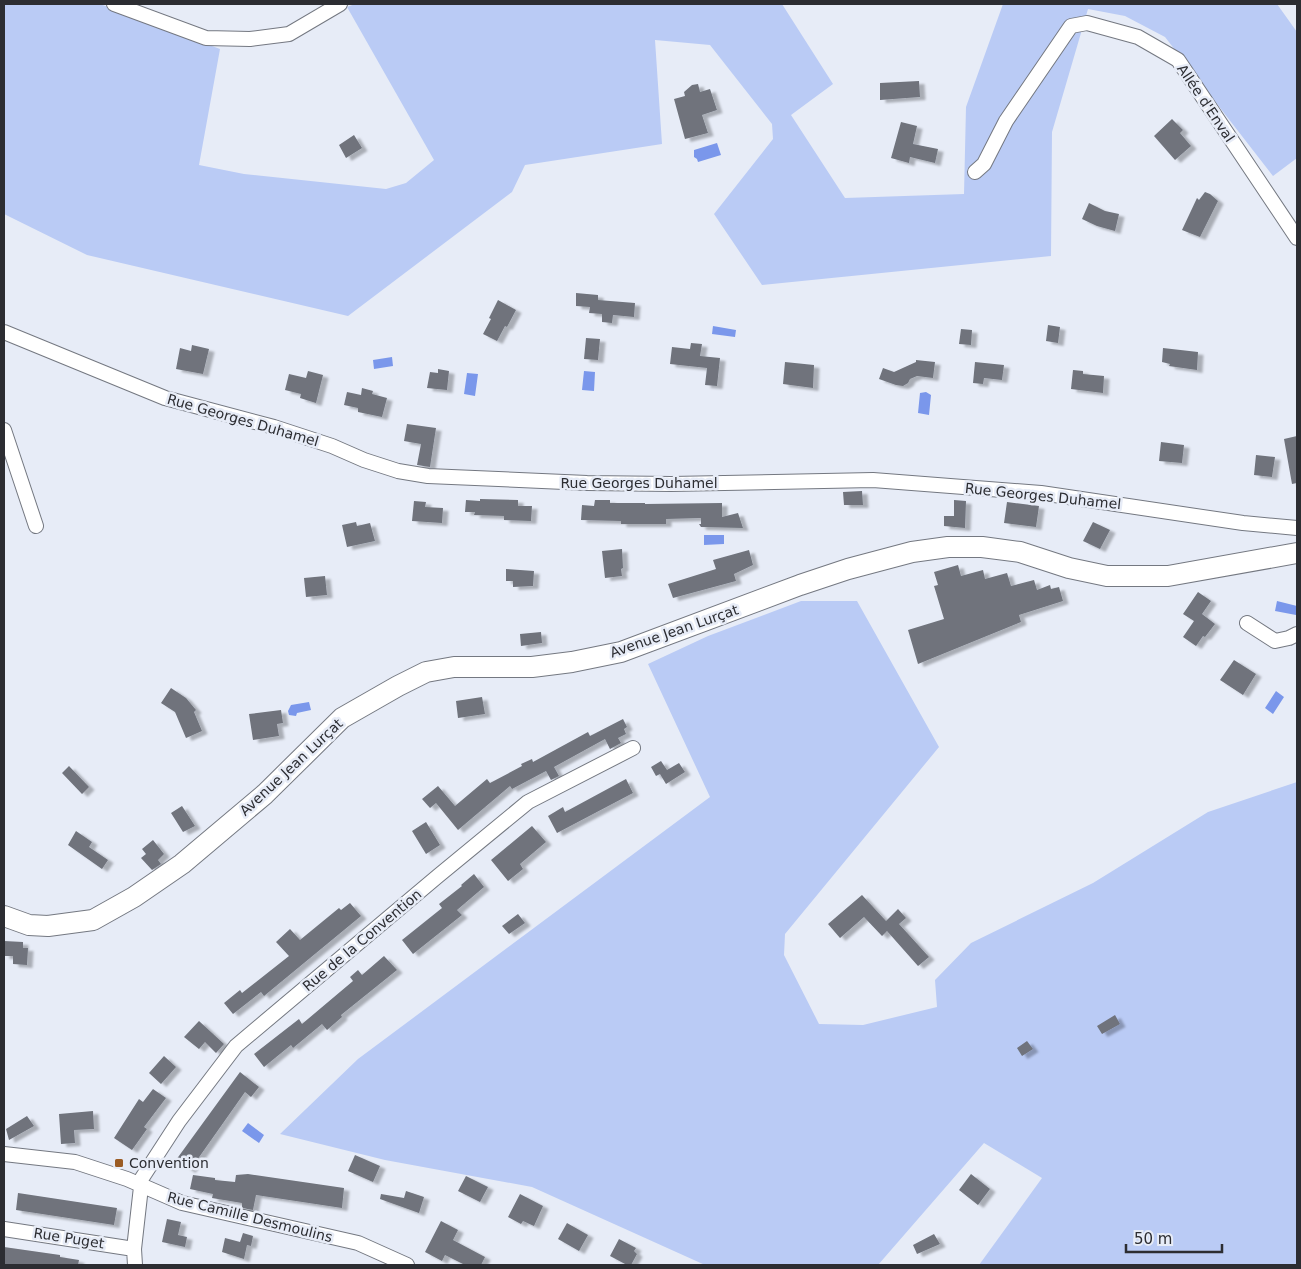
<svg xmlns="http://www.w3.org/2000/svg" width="1301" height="1269" viewBox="0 0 1301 1269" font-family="'DejaVu Sans',sans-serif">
<defs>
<filter id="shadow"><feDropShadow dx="5.5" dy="3" stdDeviation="1" flood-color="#0004"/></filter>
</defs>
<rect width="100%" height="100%" fill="#e7ecf7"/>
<path fill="#bacbf5" d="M4,4H100L220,49L199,165L244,174L386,189L406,183L434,160L347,7L355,4H782L833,84L791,115L845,198L964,194L966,107L1003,4H1277L1297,32V158L1273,176L1165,37L1125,16L1088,9L1052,132L1051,256L762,285L714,214L773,139L772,124L710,45L655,40L662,144L525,165L512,192L348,316L87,255L4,214Z
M801,601H857L939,747L785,934L784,955L819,1024L863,1025L937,1007L935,980L971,943L1093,883L1208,812L1297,782V1265H979L1042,1178L984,1143L878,1265H705L532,1187L385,1160L280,1134L358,1059L710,797L648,664L708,636Z"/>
<path fill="#7a97eb" d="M717,143L721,155L698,162L697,159L694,157V150Z
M713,326L736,330L735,337L712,334Z
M392,357L393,366L374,369L373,360Z
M584,371L595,372L594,391L582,390Z
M467,373L478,374L475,396L464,394Z
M926,392L931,395L929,415L918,413L920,393Z
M704,535H724V544L704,545Z
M1277,601L1297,606L1296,615L1275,611Z
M1276,691L1284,697L1273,714L1265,708Z
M309,702L311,710L297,713L296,716L289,715L288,711L291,705Z
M248,1123L264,1135L259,1143L242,1131Z"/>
<path fill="#6f737c" filter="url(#shadow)" d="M919,81L920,97L880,100V83Z
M698,84L700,92L710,89L717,110L702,115L708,133L685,139L674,99L685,96L684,92L692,85Z
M1172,119L1183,130L1180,133L1191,146L1175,160L1154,136Z
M901,122L917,126L913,144L938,149L935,163L910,157L909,163L891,158Z
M354,135L362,148L346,158L339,145Z
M1205,192L1210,194L1218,201L1200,237L1182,230L1197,198L1199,200Z
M1089,203L1105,211L1119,214L1115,231L1097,226L1082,219Z
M576,293L598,295V300L635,303L634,317L613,315L612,323L602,322V314L589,313L590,307L576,306Z
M498,300L516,310L507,327L505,326L497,341L483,334L491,319L489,318Z
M1048,325L1060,327L1058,343L1046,341Z
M961,329L972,330L971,345L959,344Z
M586,338L600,339L598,360L584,359Z
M691,343L702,344L700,356L720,358L717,386L705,385L707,368L670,364L672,347L690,349Z
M192,345L209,349L203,374L176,369L180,348L191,351Z
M1163,348L1198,352L1197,370L1169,366L1170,364L1162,362Z
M916,360L935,362L933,378L917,376L910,379L908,383L903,386L896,385L879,379L883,368L894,372L916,362Z
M785,362L814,365L813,388L783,384Z
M975,362L1004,365L1002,380L984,378L983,384L973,383Z
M438,369L449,371L447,390L427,388L430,372L438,373Z
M1073,370L1083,371V374L1104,376L1103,393L1071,389Z
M308,371L323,375L316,403L300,398L301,394L285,390L289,374L306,378Z
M362,388L373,391L372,394L387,398L382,417L358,412V408L344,405L347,392L361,395Z
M407,424L436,428L430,467L417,465L421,444L404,441Z
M1297,436V483L1292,484L1284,439Z
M1161,442L1184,445L1182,463L1159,461Z
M1256,455L1275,457L1272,477L1254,475Z
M862,491L863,505H844L843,492Z
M480,499L518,500V506H532L531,521L504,520V516L474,515L475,512H465L466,500L480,501Z
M595,500H610V503H645V504L722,503V517L738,513L743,528L701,527L699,524H701V518L666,519V524H621V521L581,520L582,505L594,506Z
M954,500L966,501L965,528L944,526V516H954Z
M414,501L426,502L425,507L443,508L442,523L412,521Z
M1007,502L1039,506L1036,527L1004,523Z
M356,522L357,526L370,523L375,541L347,547L342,525Z
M1093,522L1110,530L1100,549L1083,541Z
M622,549L623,568L621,569L622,576L605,578L602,551Z
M749,550L753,565L734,574L736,581L673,598L668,584L716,569L713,560Z
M958,565L961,576L983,570L985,579L1007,573L1011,586L1034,580L1037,590L1050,585L1051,589L1059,587L1063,601L1019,615L1021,622L918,664L908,630L944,619L934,586L938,585L934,572Z
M506,569L534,571L533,586L513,587V581H506Z
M325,576L327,595L306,597L304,578Z
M1198,592L1211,601L1202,614L1215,624L1205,637L1203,636L1196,646L1183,637L1194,621L1183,614Z
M541,632L542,643L521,646L520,634Z
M1234,660L1256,674L1243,695L1220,680Z
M171,688L186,698L196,710L194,712L202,731L186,738L175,712L161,703Z
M482,697L485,714L458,718L456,701Z
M281,710L283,723L277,724L279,736L253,740L249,714Z
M623,719L627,727L624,729L626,734L618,738L621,743L610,749L605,739L554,767L559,776L551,780L546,771L512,789L510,786L458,830L436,803L430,808L422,799L438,786L455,806L487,779L490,783L522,766L521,764L532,759L533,762L588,732L590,736Z
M661,761L667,770L679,763L685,772L666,784L660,774L656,776L651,767Z
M69,766L89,787L82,794L62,773Z
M626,779L633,793L557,833L548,816L563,807L565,812Z
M182,806L195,826L183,832L171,813Z
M426,822L440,845L426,854L412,831Z
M532,826L546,842L520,864L523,869L508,881L491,860Z
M76,831L92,842L89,847L108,860L102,869L68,845Z
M153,840L164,854L158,860L161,864L152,870L141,858L146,854L142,849Z
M474,874L484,887L457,910L462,915L413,954L402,940L442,908L439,904L462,886L461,885Z
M862,895L886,921L898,909L906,918L899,924L929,957L918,966L887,931L882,936L864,917L840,938L828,924Z
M350,903L361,916L264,996L261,992L233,1014L224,1003L240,990L242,993L289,956L276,942L290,929L300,940L339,908L341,910Z
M518,914L525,923L509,934L502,926Z
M4,941L23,942V948H28L27,965L13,964V956H4Z
M384,956L397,970L341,1015L342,1017L327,1030L322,1024L293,1048L291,1045L264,1067L254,1054L299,1019L302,1024L353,981L350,977L358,970L362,975Z
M1115,1015L1120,1024L1102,1034L1097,1026Z
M199,1021L224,1044L216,1053L205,1042L199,1049L184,1037Z
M1027,1041L1033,1049L1022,1056L1017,1048Z
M164,1056L176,1067L161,1084L149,1073Z
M240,1072L259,1087L251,1097L245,1092L190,1170L176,1160Z
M153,1089L166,1098L144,1127L147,1129L132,1150L114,1138L139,1099L143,1102Z
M93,1111L94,1129L74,1130L75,1143L61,1144L59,1114Z
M27,1116L34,1126L9,1140L6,1129Z
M355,1155L380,1166L373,1182L348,1171Z
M248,1174L344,1188L342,1208L256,1195L253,1210L242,1208V1203L212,1198L213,1194L190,1189L193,1175L215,1178V1180L235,1182L236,1175Z
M971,1174L990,1189L978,1205L959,1190Z
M466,1176L488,1187L480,1202L458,1191Z
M406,1191L424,1197L419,1213L380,1199L381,1194L404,1198Z
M18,1193L117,1208L114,1225L16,1210Z
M520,1194L543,1206L534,1226L523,1221L521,1224L508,1217Z
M167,1219L181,1222L178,1235L187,1237L185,1247L162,1242Z
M441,1221L458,1230L453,1240L485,1257L481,1265H465L445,1255L442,1261L425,1252Z
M567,1223L588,1235L579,1251L558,1239Z
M243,1233L253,1236L251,1246L247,1245L244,1259L222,1252L225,1238L240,1242Z
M934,1234L940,1244L917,1254L913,1245Z
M619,1239L636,1248L634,1251L637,1254L631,1265H627L610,1256Z
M4,1247L60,1255V1257L79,1260L78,1265H4Z"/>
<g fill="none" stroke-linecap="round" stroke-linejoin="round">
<defs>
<path id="minor" d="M114,4L206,38L250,39L289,34L340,4
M975,172L984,164L1006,121L1071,26L1087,23L1138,37L1178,60L1297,238
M4,332L165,398L274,427L332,446L364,460L398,471L428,476L587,483L671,484L873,480L1041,493L1243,523L1297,528
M4,430L36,526
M1247,623L1275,641L1289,638L1297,634
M4,1154L75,1162L127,1179L182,1203L358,1243L407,1265
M4,1229L134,1249
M135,1265L134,1249L142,1178L179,1121L236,1046L438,876L528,802L633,748"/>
<path id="secondary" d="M4,916L29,925L48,926L93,920L134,897L182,864L265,794L342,718L398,686L426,672L454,667H532L572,662L621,652L800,585L848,569L912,552L948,547H982L1020,552L1069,568L1107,576H1168L1297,553"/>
</defs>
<use href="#minor" stroke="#747881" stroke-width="16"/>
<use href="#secondary" stroke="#747881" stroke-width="22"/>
<use href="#minor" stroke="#fff" stroke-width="14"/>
<use href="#secondary" stroke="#fff" stroke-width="20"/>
</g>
<rect fill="#9b5c24" stroke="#e7ecf7" stroke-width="2" x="114" y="1158" width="10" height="10" rx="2.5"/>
<g text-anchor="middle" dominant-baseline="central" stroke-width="5" stroke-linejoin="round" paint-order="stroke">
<g font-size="14" fill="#2c2d32" stroke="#e7ecf7">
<text transform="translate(1206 103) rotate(56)">Allée d'Enval</text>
<text transform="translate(243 420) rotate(16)">Rue Georges Duhamel</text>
<text x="639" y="483">Rue Georges Duhamel</text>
<text transform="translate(1043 496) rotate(6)">Rue Georges Duhamel</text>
<text transform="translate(674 631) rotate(-19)">Avenue Jean Lurçat</text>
<text transform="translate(291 767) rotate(-43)">Avenue Jean Lurçat</text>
<text transform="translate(362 940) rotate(-40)">Rue de la Convention</text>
<text transform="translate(250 1217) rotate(14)">Rue Camille Desmoulins</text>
<text transform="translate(69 1238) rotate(9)">Rue Puget</text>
</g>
<g font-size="14" fill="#2c2d32" stroke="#e7ecf7" text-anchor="start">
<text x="129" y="1163">Convention</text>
</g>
</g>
<rect width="1301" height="1269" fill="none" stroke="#2c2d32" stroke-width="10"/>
<path d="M1126 1244v8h96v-8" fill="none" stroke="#2c2d32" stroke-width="2.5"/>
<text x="1134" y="1244" font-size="15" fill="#2c2d32" stroke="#e7ecf7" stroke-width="4" paint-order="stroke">50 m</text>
</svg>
